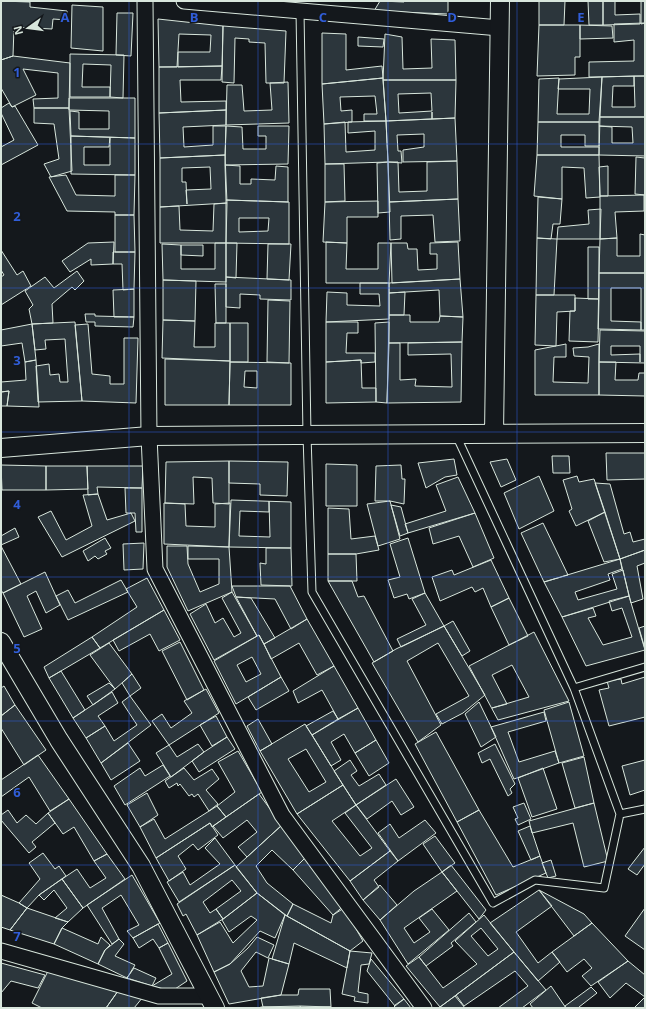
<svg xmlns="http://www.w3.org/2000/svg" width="646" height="1009" viewBox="0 0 646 1009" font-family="'Open Sans',sans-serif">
<rect width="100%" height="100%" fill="#14181c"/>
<path fill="#2c363c" stroke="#d8e6dc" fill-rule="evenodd" d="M1,1L30,2V7L67,11V20L53,19L52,29L14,27L13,56L1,60Z
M380,1L404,2V1H448V14L374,11Z
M539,1H565L564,25H539Z
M588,1H603V25H589Z
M603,1H615V15L640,14V24L603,25Z
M641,1H645V23L641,24Z
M72,5L103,7V51L71,48Z
M117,13H133L131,56L116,55Z
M158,19L223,26L222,66L178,67V52H210L211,35L179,34L177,67H159Z
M645,23V76L589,77V62L634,61V40L614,42V24Z
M539,25H580V57H575V75L537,76Z
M580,25L612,26L613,38L580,39Z
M223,26L286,31L284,83H266L265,43L249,42V39L235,38L234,83L222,82Z
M322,33L346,34V70L382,66L383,78L322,84Z
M385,34L402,37L403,69L432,68L431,39L455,40L456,80H383Z
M358,37L384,39L383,47L358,46Z
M70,54L124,55L123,98L110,97L111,65L83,64L82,87H110V97H70Z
M13,56L70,63L69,108H34L33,99L58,98V73L23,69L36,95L12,107L1,88V60Z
M222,66L221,80H180L181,102L226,101V110L159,113V67Z
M634,76H645V117H600L602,77L634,76V86H613L612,107H635Z
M602,77L599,122H538L539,79L559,78L557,114H589L590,89H558L559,79Z
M383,78L386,121H364V114H377L375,96L340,97L341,111L352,110V122L324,124L322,84Z
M383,80H456L455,118L432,119V112V119L386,121ZM431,93L432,111L399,113L398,94Z
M288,82L289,123L226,125L227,85H242L244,111L272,110L270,83Z
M69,98H135V138L71,136L70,111L79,112V129H109V111L69,110Z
M9,103L12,107L15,106L38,145L1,165V147L14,140L1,113V108Z
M34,108H69L72,171L51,177L44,164L59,159L54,124L34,123Z
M226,110V125L183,127L184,147L213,145V126H226L225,155L160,158L159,113Z
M600,117H645V156L599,155ZM599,126L632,127L633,143H612V127Z
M455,118L457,161L403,162V150L424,147V134L397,135L398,151H401L402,163L388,162L386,121Z
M386,121L388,162L325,164L324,124L345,122L346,152L375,150V131L348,133V122Z
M538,122H599V146H585V135H561V147H599V155H537Z
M226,126L242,127L243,149H266V136H258V126H289L288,164L225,165Z
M71,136L135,138V175L71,174ZM110,137V165H84V147H109Z
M225,155L227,203L160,207V158ZM210,167L211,189L186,190L187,204L186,182H182V168Z
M537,155H599L600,197L586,198L584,168L562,167V199L534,196Z
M636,157L645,158V195L635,194Z
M457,161L458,199L389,202L388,162H398L399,192L427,191V162Z
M388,162L390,212L378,213L377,163Z
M325,164H344L345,201L325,202Z
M225,165L240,166V184H251V179L275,180L276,166L288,167V202L226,200Z
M608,166V196H600L599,167Z
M66,175L76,195L115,196V175H135L134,215H115V212L67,211L49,177Z
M644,195V211L615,212L617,238L600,239V196Z
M538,197L562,199L560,224H553L551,239L537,238Z
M458,199L460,241L435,242L433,215L401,216V239L390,240L389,202Z
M226,200L289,202V244L226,243ZM239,218H269L268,231L239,232Z
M378,201V217H347V243L323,242L325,202Z
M227,203L226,243H160V207L179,206L180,230L213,231L214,204Z
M601,209L600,239H557L558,227L589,224L588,210Z
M115,215H134L135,252H115Z
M640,234L645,235V273H599L600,239L617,238V256H640Z
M537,238L557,239L554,295H536Z
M114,242L113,264L91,265V259L70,272L62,261L88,243Z
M326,242L347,243L346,269H378V243H391L389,283H326Z
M458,242L460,279L392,283L391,243H407L408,249H417L418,270L437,269V254H430V243Z
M215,243H226V282L163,280L162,244L181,245V269H215Z
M226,243H237L236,278L226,277Z
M268,244H291L289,280L267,279Z
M181,245H203V256L181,255Z
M588,247H599V299H588Z
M1,250L17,275L23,271L31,286L1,305V277L4,275L1,270Z
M113,252H135L134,289L123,290L122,264H113Z
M77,271L84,281L75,290L72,287L52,304L53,323L32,324L29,309L33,305L25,291L45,277L54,288Z
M599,273H645V330H641V288H611V321L641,322V330L598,329Z
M226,277L291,280V300L260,299V295L240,294V308L226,307Z
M460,279L463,317L440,316L439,290L389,293V283Z
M163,280L196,281L195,321L163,320Z
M360,283H389V319L326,322L327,292L347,293V305L380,306L379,294H360Z
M215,284H226V323H216Z
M134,289V317H114L113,290Z
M405,292L404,315H389V293Z
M536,295H575V311L557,312L556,346L535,345Z
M575,298L599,299L598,342L569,341L570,311H575Z
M268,300L290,301L289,363L267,362Z
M85,314H95V316L134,317L133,327L95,326V322H86Z
M389,315H410V322H439L440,316L463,317L462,342L389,343Z
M163,320L195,321L194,347H215V323H230V361L162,358Z
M75,322L82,401L38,402L36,366L49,364L50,375L59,374L60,382H68L65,339L45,340L46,349L35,350L32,324Z
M326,322H358V333H347L346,353H375V362L361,363V360L326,362Z
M389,322L387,403L376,402L375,323Z
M230,323H248V362H230Z
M32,324L36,360L25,362L22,343L1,346V330Z
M88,324L92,374L110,376V384H124V338H138L136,403L82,401L75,325Z
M600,330L645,331V363L599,362ZM611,346H640V362V354L611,355Z
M462,342L461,402L387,403L389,343H400V380L416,379L415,386L452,387L451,354L408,355V343Z
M566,344V357H554L553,382L588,383L589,357L574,356L573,348L588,347L599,344V395H535V350Z
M165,359L230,361L229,405H165Z
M36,360L39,407L7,406L9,391L1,392V382L26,380L25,362Z
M361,360L362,388H376V402L326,403V362Z
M230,362L291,363V405H229ZM245,371H257V388L244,387Z
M599,362H616L615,380H638L639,373H645V396L599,395Z
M9,391L7,406H1V392Z
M606,453H645V479L607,480Z
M552,456H569L570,473H553Z
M454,459L457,475L445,477L426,488L418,463Z
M507,459L516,480L501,487L490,462Z
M229,461L288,462L287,496L260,495V484L229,483Z
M229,461V504L213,503L212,478L193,477L194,504L165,503L166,462Z
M326,464L357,465V506H326Z
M1,465L46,466V490H2Z
M401,465L402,479H405L404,504L390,501H375L376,466Z
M46,466H87L88,489L46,490Z
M87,466H143L142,488L97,487L98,494L88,495Z
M539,476L554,511L519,529L504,493Z
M577,476L579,482L594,479L605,512L576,526L569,511L572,509L563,480Z
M458,477L475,513L408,533L405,524L446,511L436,485Z
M595,483L610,484L624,534L630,532L633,542L645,539V550L620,559Z
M125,488H142V532H136L135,513H126Z
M98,494L107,520L131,513L135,521L62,557L38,517L51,511L66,540L92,526L83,495Z
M231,500L291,502V548L229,547ZM269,501L270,537L239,536L240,511L269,512Z
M390,501L400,539L378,546L367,504Z
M164,503L185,504L186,526L215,527V504L230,503L229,547L164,544Z
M391,505L401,507L408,533L400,536Z
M328,508L349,509L351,539L375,536L379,550L356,554H328Z
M605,512L620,559L604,562L588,521Z
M475,513L494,558L473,567L459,536L433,544L429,528Z
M543,523L568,575L544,582L521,533Z
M15,528L19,537L1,545V536Z
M105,538L111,548L105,551L107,554L98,559L95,556L88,561L83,551Z
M408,538L425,593L409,599L407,594L394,598L388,580L400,577L390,544Z
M144,543L143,569L124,570L123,544Z
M1,546L21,584L3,593L1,590Z
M167,546H187L188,564L200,592L219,584V559H188V546L229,547L232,592L188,611L167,567Z
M266,548H291L292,586L261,585L260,563L266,564Z
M645,550V563L637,566L643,599L631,603L620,559Z
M328,554H356L357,581H328Z
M620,559L622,569L608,574L610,580L575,592L578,600L617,589L612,574L623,570L629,596L562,617L544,582Z
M491,560L509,598L491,607L483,588L475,592L472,587L440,601L432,577L452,570L454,575Z
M45,572L60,605L46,613L36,591L27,596L42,629L24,637L3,593Z
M147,578L164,610L100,648L92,637L137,607L126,589Z
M121,580L128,592L68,620L56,596L68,590L75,603Z
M328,581H352L358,597L364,596L393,651L374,662Z
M232,586H290L307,619L291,629L275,599L236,597Z
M232,592L257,636L214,660L190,614L206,604L215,623L223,618L234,637L241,633L222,598Z
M425,593L444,626L401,647L397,639L426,625L412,599Z
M629,596L645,650L586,666L562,617L593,608L596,616L588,618L603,645L632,637L622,608L612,611L609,601Z
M236,597L251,598L275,638L264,644L259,635L257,636Z
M509,598L528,636L509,645L491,607Z
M164,610L180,640L159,651L150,634L119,651L113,640Z
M307,619L334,666L317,675L299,643L271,659L264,644Z
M453,621L470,651L462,656L444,626Z
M444,626L485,695L463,713L442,724L436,714L469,696L438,643L407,661L441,725L418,742L372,663L396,649Z
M645,626V649L639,628Z
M534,632L569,701L498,720L469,666ZM512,665L529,697L492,708L507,704L492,675Z
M259,635L281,677L236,704L214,661ZM252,657L261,674L246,682L237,665Z
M92,637L100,648L49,678L44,667Z
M180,642L204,690L187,700L162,651Z
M109,643L132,674L115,689L90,655Z
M334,666L358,708L338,719L322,690L298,703L293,691Z
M61,671L85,710L73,718L49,678Z
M132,674L141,688L130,696L122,683Z
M281,677L289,691L256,710L248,697Z
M645,677V717L609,726L599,690L609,688L607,681L621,679L622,684Z
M109,683L115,689L93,705L87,696Z
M4,686L15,705L1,716V688Z
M206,689L219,713L169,745L152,721L162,714L171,728L192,713L184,701Z
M112,692L118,703L98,716L105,726L86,738L73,718Z
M130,696L151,725L101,763L86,738L105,726L114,741L137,725L122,702Z
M479,702L496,737L481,747L465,714Z
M569,702L584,756L559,763L544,710Z
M15,705L46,750L24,765L1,728V716Z
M358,708L376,740L355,753L344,734L331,742L341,760L331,766L312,735Z
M333,711L338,719L312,735L306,726Z
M544,712L546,721L508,732L519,762L555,751L559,763L514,779L491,727Z
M216,716L227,737L212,746L200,725Z
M258,719L272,744L260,751L247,726Z
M305,724L343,785L297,814L260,751ZM306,749L326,782L309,792L288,759Z
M436,732L479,810L457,822L415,744Z
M227,737L235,749L199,772L192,761L204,752Z
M376,740L389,763L369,776L355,753Z
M128,743L140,761L111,780L101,763Z
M198,744L204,752L171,777L156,753L169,745L177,757Z
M495,744L515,784L510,789L512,793L508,796L490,759L482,763L478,753Z
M238,751L262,792L226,817L217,806L235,792L218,762Z
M38,755L69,799L50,811L29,777L1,797V780Z
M584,757L594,803L575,808L562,763Z
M350,760L357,771L351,775L359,786L379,774L386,785L356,805L334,771Z
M645,760V790L630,795L622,766Z
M163,765L170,776L125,805L114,786L140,768L145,776Z
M184,768L194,780L212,769L219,779L206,790L218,804L209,811L198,794L194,797L192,794L189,796L180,784L178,786L177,783L169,788L165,781Z
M543,768L557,809L532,817L518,778Z
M396,779L414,807L401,815L392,801L367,819L356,805Z
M343,785L356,805L332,821L360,856L372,848L345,813L356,805L390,851L350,881L297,814Z
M147,793L158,815L140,827L127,805Z
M259,794L282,825L247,857L238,847L257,832L247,820L223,838L213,826Z
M69,799L107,854L94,861L74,827L63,834L48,813Z
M524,803L531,819L518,825L515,819L518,818L513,807Z
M594,803L608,861L584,867L573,823L532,833L529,821Z
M217,806L226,817L212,827L210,823L156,858L140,827L154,819L165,839Z
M8,810L17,823L26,815L36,824L48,813L55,823L32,842L36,847L29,853L1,820V815Z
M479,810L513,867L540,856L546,873L496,895L457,822Z
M425,820L436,833L398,861L378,833L390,824L399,838Z
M210,823L218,835L198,850L193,844L178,856L186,869L169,881L156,858Z
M282,825L307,856L293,870L272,850L256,866L267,883L293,904L287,916L257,893L236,867Z
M530,826L540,856L531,860L518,831Z
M435,836L455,863L442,872L423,844Z
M215,838L235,865L179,902L167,882L183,872L190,885L220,864L205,848Z
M645,847V864L637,875L628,869Z
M390,851L398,861L374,880L379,887L363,900L350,881Z
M43,853L55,869L59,866L66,876L39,895L27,908L19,903L40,879L29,863Z
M107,854L125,879L83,908L62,879L77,869L90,888L106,878L94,861Z
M307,856L346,904L333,915L293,870Z
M551,860L556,876L548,878L542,863Z
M235,865L257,893L223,919L216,909L241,891L232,880L203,902L210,913L216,909L223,919L197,935L186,914L183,916L177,904Z
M451,865L486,910L479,919L442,872Z
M442,872L457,891L404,928L414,943L430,932L419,918L432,909L449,930L408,964L380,920L414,891Z
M132,875L160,923L133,938L127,931L139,925L121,895L102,908L119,939L112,944L87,905Z
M62,879L83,908L68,922L55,918L67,908L54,890L44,900L39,895Z
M380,885L397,905L380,920L363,900Z
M539,890L552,906L516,932L538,963L552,952L560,962L538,981L490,923Z
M539,890L584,914L592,923L574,936Z
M257,893L285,915L275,938L260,931L230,964L214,972L197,935L220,922L233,943L257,920L251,916L229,932L222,920Z
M1,895L19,903L27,908L10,930L1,927Z
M293,904L331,923L333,915L344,908L363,941L350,951L287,916Z
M27,908L68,922L62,928L54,944L10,930Z
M645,908V950L625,936Z
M469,913L476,922L451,943L453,946L426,966L419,957Z
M285,915L350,951L347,968L294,943L289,964L272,959Z
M484,915L514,952L440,1007L406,966L419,957L443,988L477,964L455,941ZM481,928L498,949L488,956L471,936Z
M592,923L628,961L591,986L582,976L592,968L584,959L567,972L552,952Z
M158,924L168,943L159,948L153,939L139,948L133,938Z
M62,928L98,944L101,937L110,945L105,950L98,964L54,944Z
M257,937L274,945L268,958L256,952L241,971L249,987L263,986L269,958L289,964L281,995L229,1004L214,972L230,964L248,948Z
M119,939L124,944L115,956L135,965L127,978L98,964L105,950Z
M168,943L187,981L172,991L152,986L172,974L159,948Z
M350,951L372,953L369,964L361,965L358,992L368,994V1003L354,1001L355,997L342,994Z
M514,952L546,990L522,1008H498L528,986L515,971L464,1006L456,995Z
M371,959L404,999L395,1006L367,971Z
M628,961L645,975V997L626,983L610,998L598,982Z
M1,963L45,975L38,988L11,981L1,993Z
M134,968L156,978L152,986L127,978Z
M48,971L118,991L106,1008H42L32,1003Z
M551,986L566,1008H533L530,1004Z
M591,987L597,993L579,1007L580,1008H566L565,1006Z
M299,989H330L331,1007H263L261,998L281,995H298Z
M118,991L143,997L134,1008H106Z
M455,996L465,1008H441L440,1007Z
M645,997V1008H634Z
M404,999L411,1008H394L395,1005Z
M300,1006L331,1007L301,1008Z
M300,1006L301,1008H259L261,1007Z"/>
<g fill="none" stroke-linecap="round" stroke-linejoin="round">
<defs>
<path id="service" d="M300,11L307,435L312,592L493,903L535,880L604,888L620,814L574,688L456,435
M574,688L645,667
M620,814L645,809"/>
<path id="minor" d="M145,1L149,436L155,569L282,815L424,1008
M184,1L500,28
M1,951L159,996H209"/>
<path id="tertiary" d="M494,434L500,1
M1,448L149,436L645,433
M1,642L59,740L141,866L215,1008"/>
</defs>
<use href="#service" stroke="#d8e6dc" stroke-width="9"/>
<use href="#minor" stroke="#d8e6dc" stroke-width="17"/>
<use href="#tertiary" stroke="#d8e6dc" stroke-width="20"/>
<use href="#service" stroke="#14181c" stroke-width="7"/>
<use href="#minor" stroke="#14181c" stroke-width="15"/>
<use href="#tertiary" stroke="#14181c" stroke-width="18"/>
</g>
<path fill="none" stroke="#305dd8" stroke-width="1" stroke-opacity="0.55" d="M129,1V1008M258,1V1008M388,1V1008M517,1V1008M1,144H645M1,288H645M1,432H645M1,577H645M1,721H645M1,865H645"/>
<g font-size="13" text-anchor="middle" font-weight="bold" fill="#305dd8" stroke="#14181c" stroke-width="3" stroke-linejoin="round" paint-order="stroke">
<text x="65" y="22">A</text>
<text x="194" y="22">B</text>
<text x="323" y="22">C</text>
<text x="452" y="22">D</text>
<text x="581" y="22">E</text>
<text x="17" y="77">1</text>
<text x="17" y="221">2</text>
<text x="17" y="365">3</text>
<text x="17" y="509">4</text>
<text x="17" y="653">5</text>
<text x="17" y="797">6</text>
<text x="17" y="941">7</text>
</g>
<rect width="646" height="1009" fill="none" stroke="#d8e6dc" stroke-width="4"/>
<g transform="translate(28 28) rotate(256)" stroke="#14181c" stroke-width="3" paint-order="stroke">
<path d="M0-3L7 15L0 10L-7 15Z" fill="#d8e6dc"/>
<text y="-6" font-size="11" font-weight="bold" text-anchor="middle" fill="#d8e6dc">N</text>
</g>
</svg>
